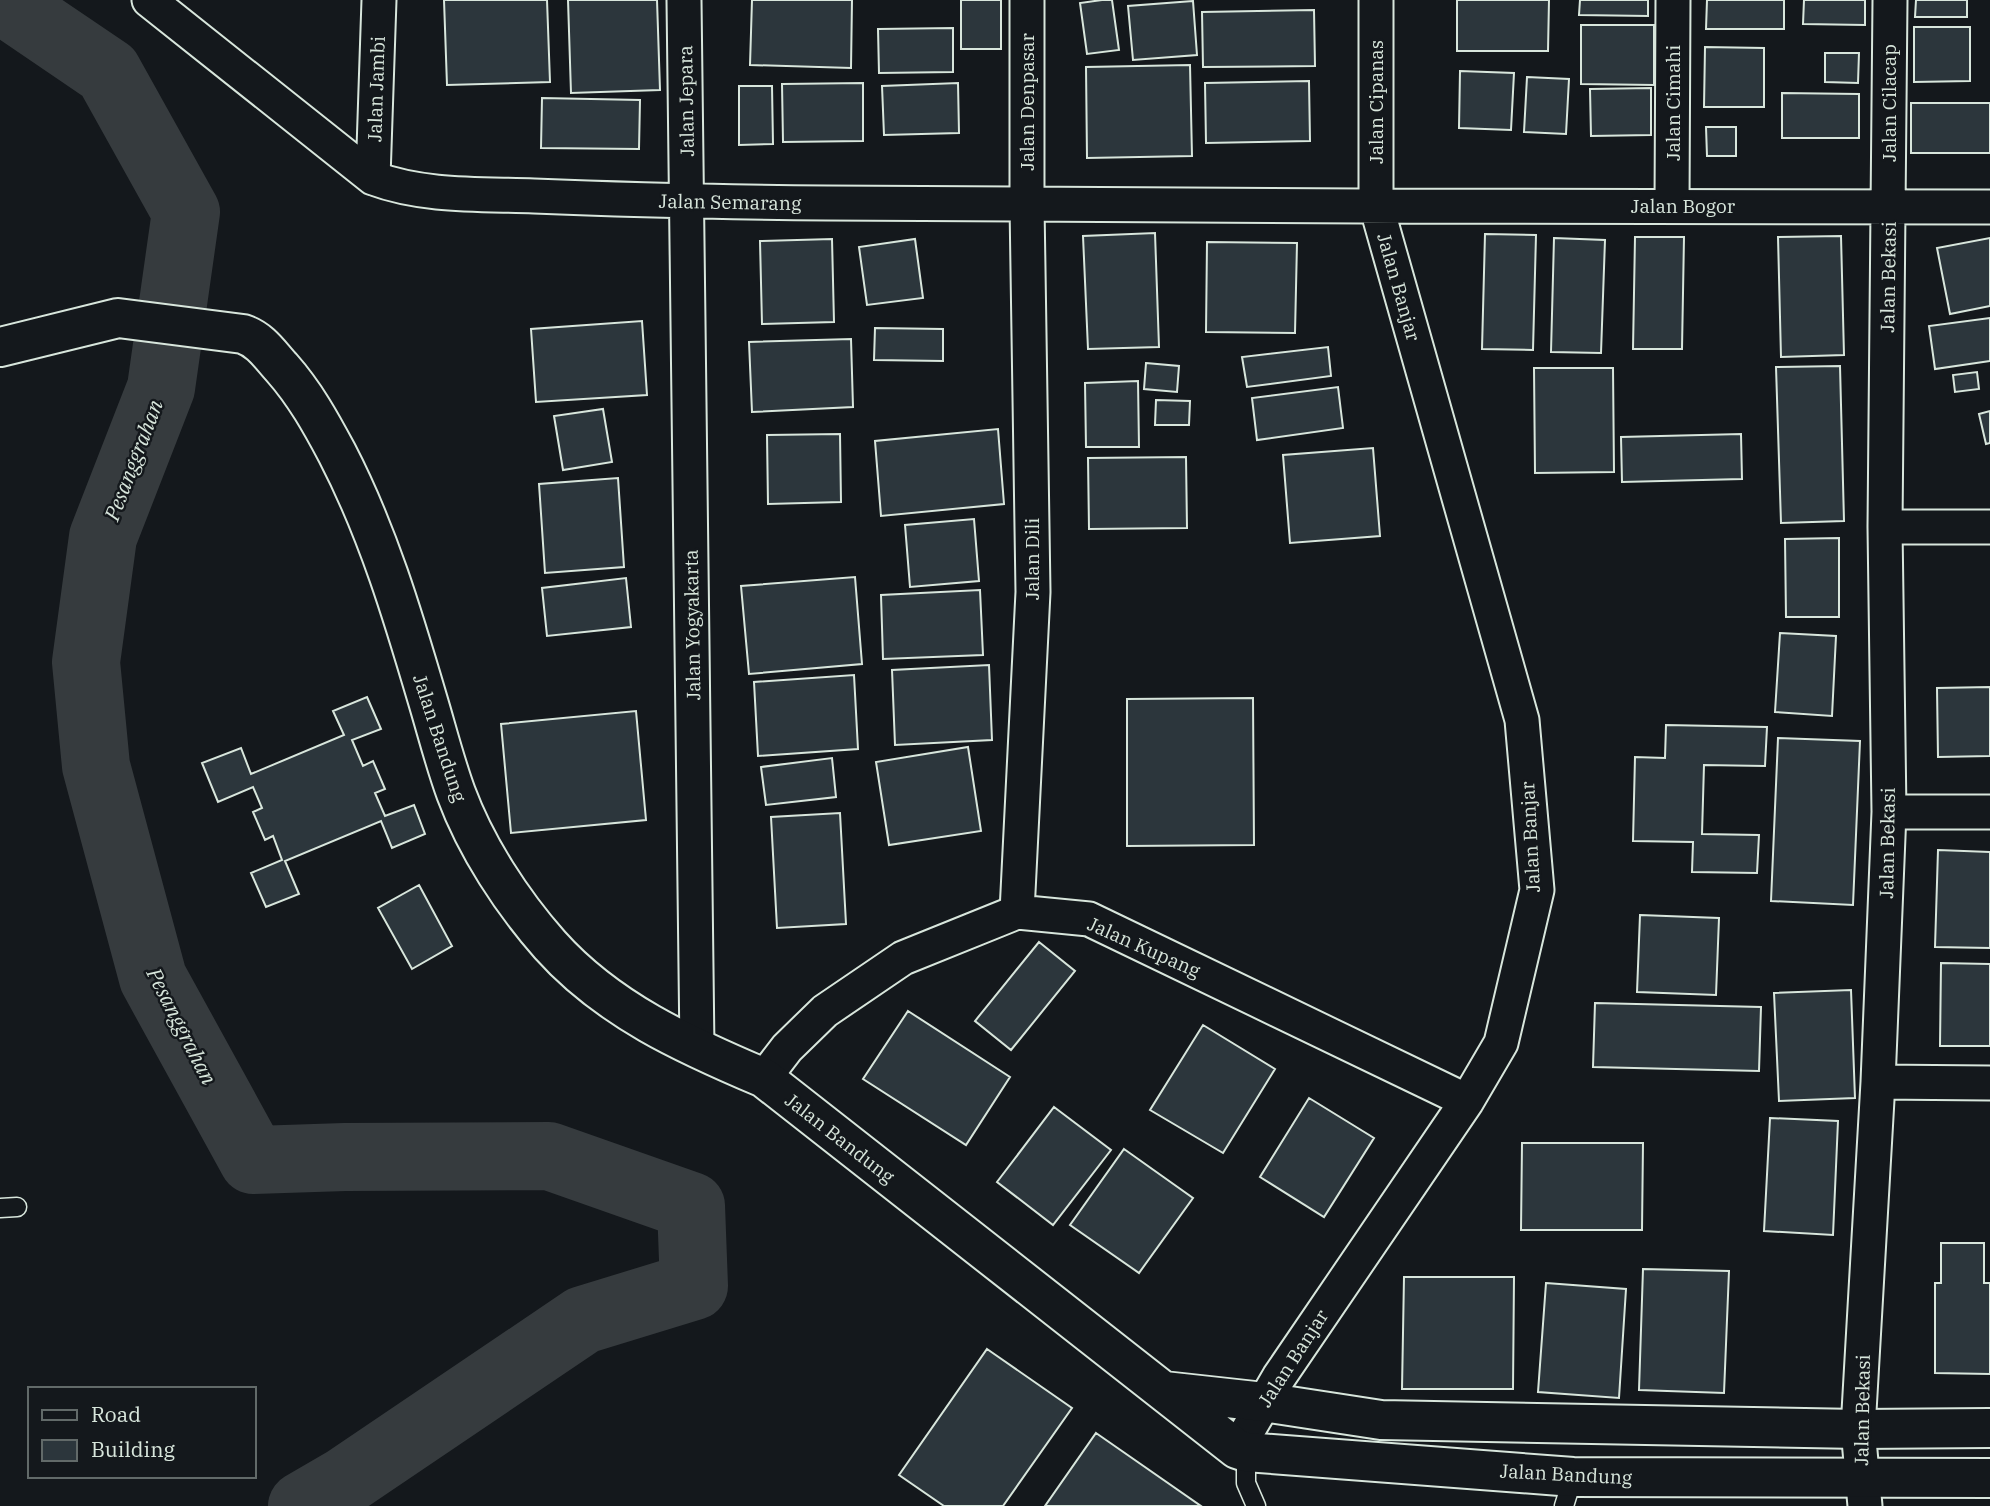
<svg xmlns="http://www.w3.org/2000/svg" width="1990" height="1506" viewBox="0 0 1990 1506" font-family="'IBM Plex Serif',serif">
<rect width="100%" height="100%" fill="#14181c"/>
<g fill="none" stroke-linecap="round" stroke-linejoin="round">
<path stroke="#363b3e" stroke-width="68" d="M2,0L108,72L186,212L161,388L103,537L86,662L96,766L153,978L253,1160L345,1157L549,1156L691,1206L694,1286L583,1320L345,1481L302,1506"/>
</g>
<path fill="#2c363c" stroke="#d8e6dc" stroke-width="2" d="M444,0H547L550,82L447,85Z
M568,0H657L660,90L571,93Z
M752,0H852L851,68L750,65Z
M961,0H1001V49H961Z
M1102,0H1112L1119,50L1087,54L1080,3Z
M1457,0H1549L1548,51H1457Z
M1580,0H1648V16L1579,15Z
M1707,0H1784V29H1706Z
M1804,0H1865V25L1803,24Z
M1916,0H1967V17H1915Z
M1193,1L1197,55L1133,60L1128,6Z
M1314,10L1315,66L1203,67L1202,12Z
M1581,25H1654V85L1581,84Z
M1914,27H1970V81L1914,82Z
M953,28V72L879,73L878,29Z
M1705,47L1764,48V107H1704Z
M1825,53H1859L1858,83L1825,82Z
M1190,65L1192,156L1087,158L1086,67Z
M1460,71L1514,73L1511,130L1459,128Z
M1527,77L1569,79L1566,134L1524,132Z
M1309,81L1310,141L1206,143L1205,83Z
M863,83V141L783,142L782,84Z
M958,83L959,133L884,135L882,86Z
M739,86H772L773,144L739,145Z
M1651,88V135L1591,136L1590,89Z
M1782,93L1859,94V138H1782Z
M542,98L640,100L639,149L541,148Z
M1911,103H1990V153H1911Z
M1706,127H1736V156H1707Z
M1155,233L1159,347L1088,349L1083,236Z
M1485,234L1536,235L1533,350L1482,349Z
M1841,236L1844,355L1781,357L1778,237Z
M1635,237H1684L1682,349H1633Z
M1554,238L1605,240L1601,353L1551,352Z
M1990,238V306L1950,314L1937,248Z
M832,239L834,322L762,324L760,241Z
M915,239L923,298L867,305L859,247Z
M1207,242L1297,243L1295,333L1206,332Z
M1990,318V361L1935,369L1929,326Z
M642,321L647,395L536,402L531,329Z
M875,328L943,329V361L874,360Z
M851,339L853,407L752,412L749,342Z
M1328,347L1331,376L1247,387L1242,357Z
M1146,363L1179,366L1177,392L1144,389Z
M1840,366L1844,521L1781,523L1776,367Z
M1534,368H1613L1614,472L1535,473Z
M1977,372L1979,389L1955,392L1953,375Z
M1138,381L1139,447H1086L1085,383Z
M1338,387L1343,428L1257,440L1252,398Z
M1156,400L1190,401L1189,425H1155Z
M603,409L612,462L563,470L554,416Z
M1990,411V443L1986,444L1979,414Z
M998,429L1004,504L881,516L875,441Z
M840,434L841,502L768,504L767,435Z
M1741,434L1742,479L1622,482L1621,437Z
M1373,448L1380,536L1290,543L1283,455Z
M1186,457L1187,528L1089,529L1088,458Z
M618,478L624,567L545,573L539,484Z
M974,519L979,581L910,587L905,525Z
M1839,538V617H1786L1785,539Z
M855,577L862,664L749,674L741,586Z
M626,578L631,627L547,636L542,588Z
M980,590L983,655L883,659L881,595Z
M1780,633L1836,636L1832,716L1775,712Z
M989,665L992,740L895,745L892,670Z
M854,675L858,749L758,756L754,682Z
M1990,687V756L1938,757L1937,688Z
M367,697L381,729L352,740L363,766L373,761L385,789L375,793L385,816L414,805L425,834L392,848L381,821L285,861L299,894L266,907L251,873L282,860L273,836L265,840L253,812L262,808L253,787L218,802L202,763L241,748L251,774L344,735L333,711Z
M1253,698L1254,845L1127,846V699Z
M636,711L646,820L511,833L501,724Z
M1666,725L1767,727L1765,766L1704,765L1702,834L1759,835L1757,873L1692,872L1693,842L1633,841L1635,757L1665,758Z
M1778,738L1860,741L1853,905L1771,901Z
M968,747L981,831L889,845L876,762Z
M832,758L836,797L766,805L761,767Z
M840,813L846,924L777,928L771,817Z
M1938,850L1990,852V948L1935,947Z
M419,885L452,946L412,969L378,908Z
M1640,915L1719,918L1716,995L1637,992Z
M1039,942L1075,971L1011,1050L975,1021Z
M1941,963L1990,964V1046H1940Z
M1851,990L1855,1098L1779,1101L1774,993Z
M1595,1003L1761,1007L1759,1071L1593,1067Z
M908,1011L1010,1077L966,1145L863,1079Z
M1203,1025L1275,1069L1223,1153L1150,1110Z
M1309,1098L1374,1138L1324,1217L1260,1177Z
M1054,1107L1111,1150L1053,1225L997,1182Z
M1770,1118L1838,1121L1833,1235L1764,1231Z
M1522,1143H1643L1642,1230H1521Z
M1124,1149L1193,1198L1139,1273L1070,1225Z
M1941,1243H1984V1283H1990V1374L1935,1373V1283H1941Z
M1643,1269L1729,1271L1724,1393L1639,1390Z
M1404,1277H1514L1513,1389H1402Z
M1546,1283L1626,1289L1619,1398L1538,1392Z
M987,1349L1072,1408L1003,1506H944L899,1475Z
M1096,1433L1201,1506H1045Z"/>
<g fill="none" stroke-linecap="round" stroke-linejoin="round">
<defs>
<path id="lane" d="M0,1208L17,1207
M1246,1452V1483L1256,1506
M1564,1506L1573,1477"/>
<path id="street" d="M149,0L373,178C424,197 480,194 534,196C632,200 729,202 827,203C1215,207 1602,206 1990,207
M684,0L697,1049
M373,178L379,0
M1672,206L1673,0
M1885,527H1990
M1889,812H1990
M1017,912L1033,592L1027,205V0
M764,1078L787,1048L825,1011L903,958L1017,912L1089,919L1467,1101
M1878,1082L1990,1083
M1237,1449L1279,1377L1467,1101L1501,1043L1537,890L1522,720L1376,205V0
M1865,1506L1858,1429L1878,1082L1889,812L1885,527L1890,0"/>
<path id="secondary" d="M0,347L118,318L243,334C261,340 270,355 282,368C305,394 321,423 337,453C378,532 403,616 428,701C437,731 445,763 456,793C476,847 512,902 550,945C608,1010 686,1045 764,1078L1237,1449L1246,1452L1573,1477L1990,1478
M1164,1391L1264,1402L1381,1420L1858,1429L1990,1428"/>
</defs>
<use href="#lane" stroke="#d8e6dc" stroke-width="21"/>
<use href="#street" stroke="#d8e6dc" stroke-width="37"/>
<use href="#secondary" stroke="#d8e6dc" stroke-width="42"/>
<use href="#lane" stroke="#14181c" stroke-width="18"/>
<use href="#street" stroke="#14181c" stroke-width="33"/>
<use href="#secondary" stroke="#14181c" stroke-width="38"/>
</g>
<g text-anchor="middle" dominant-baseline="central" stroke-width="5" stroke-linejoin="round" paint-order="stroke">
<g font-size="19" fill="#d8e6dc" stroke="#14181c">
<text transform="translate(376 89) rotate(-88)">Jalan Jambi</text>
<text transform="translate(686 101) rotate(-91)">Jalan Jepara</text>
<text transform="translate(1027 102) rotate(-90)">Jalan Denpasar</text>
<text transform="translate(1376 102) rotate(-90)">Jalan Cipanas</text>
<text transform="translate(1673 103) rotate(-90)">Jalan Cimahi</text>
<text transform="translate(1889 103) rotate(-90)">Jalan Cilacap</text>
<text transform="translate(730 202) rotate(1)">Jalan Semarang</text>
<text x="1683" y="206">Jalan Bogor</text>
<text transform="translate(1888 277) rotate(-89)">Jalan Bekasi</text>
<text transform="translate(1399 287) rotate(74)">Jalan Banjar</text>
<text transform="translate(1032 559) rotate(-90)">Jalan Dili</text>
<text transform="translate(692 625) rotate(-91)">Jalan Yogyakarta</text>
<text transform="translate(440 738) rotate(72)">Jalan Bandung</text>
<text transform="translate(1530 837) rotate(-93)">Jalan Banjar</text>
<text transform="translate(1887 843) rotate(-89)">Jalan Bekasi</text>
<text transform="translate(1144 947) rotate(24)">Jalan Kupang</text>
<text transform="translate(840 1138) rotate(38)">Jalan Bandung</text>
<text transform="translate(1293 1358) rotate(-57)">Jalan Banjar</text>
<text transform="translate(1862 1410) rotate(-89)">Jalan Bekasi</text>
<text transform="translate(1566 1474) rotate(3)">Jalan Bandung</text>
</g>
<g font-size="21" font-style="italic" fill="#d8e6dc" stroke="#14181c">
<text transform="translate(133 460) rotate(-69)">Pesanggrahan</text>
<text transform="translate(182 1026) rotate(63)">Pesanggrahan</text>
</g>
</g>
<rect x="28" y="1387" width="228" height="91" fill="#14181c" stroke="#626a69" stroke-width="2"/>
<rect x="42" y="1410" width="35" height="10" fill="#14181c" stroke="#626a69" stroke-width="2"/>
<text x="91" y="1422" font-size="21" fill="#d8e6dc">Road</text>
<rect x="42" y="1440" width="35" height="21" fill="#2c363c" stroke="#626a69" stroke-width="2"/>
<text x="91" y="1457" font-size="21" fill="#d8e6dc">Building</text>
</svg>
